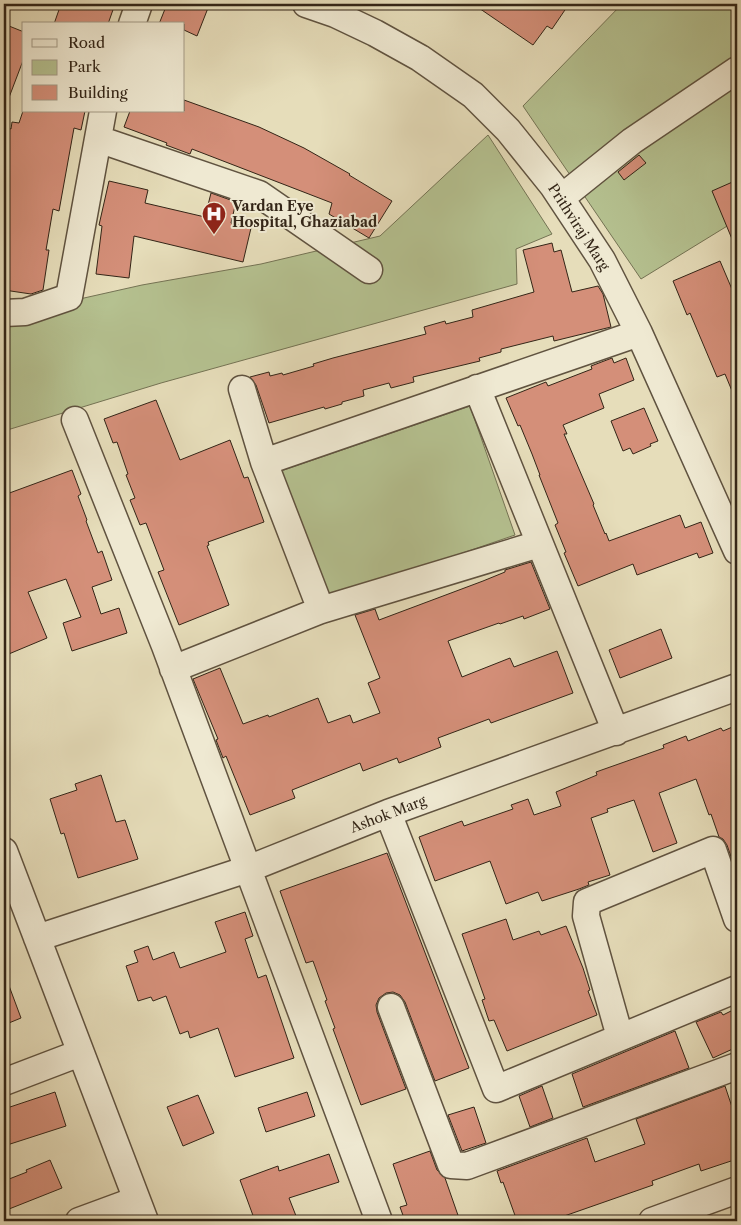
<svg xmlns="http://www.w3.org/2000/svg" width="741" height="1225" viewBox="0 0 741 1225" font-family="'Libre Caslon Text',serif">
<rect width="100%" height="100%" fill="#e6ddba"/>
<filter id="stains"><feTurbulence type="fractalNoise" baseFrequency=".004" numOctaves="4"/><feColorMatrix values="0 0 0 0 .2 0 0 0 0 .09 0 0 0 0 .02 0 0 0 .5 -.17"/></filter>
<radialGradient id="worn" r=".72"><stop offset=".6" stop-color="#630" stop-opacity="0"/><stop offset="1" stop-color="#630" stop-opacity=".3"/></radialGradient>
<path fill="#b5c190" stroke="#747354" d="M622,4H737V220L641,279L523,106Z
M488,135L552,234L516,249L517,284L161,383L4,431V310L84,298L142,285L261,264L380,236Z
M470,406L515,535L326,600L281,471Z"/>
<path fill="#d48f79" stroke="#332517" d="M61,4H115L108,24H54Z
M167,4H198L208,8L197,36L184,30V24H159Z
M473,4H569L552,29L547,26L533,45Z
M4,24L24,32V58L5,108L4,107Z
M184,100L259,127L304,148L350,174L349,175L392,201L369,238L329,214L332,203L192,149L190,154L166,145L167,143L124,127L130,111H184Z
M23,111H85L81,130L74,128L59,211L53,209L46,250H49L43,290L31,294L4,290V127L11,129L12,122L19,123Z
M639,155L646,163L624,180L618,172Z
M737,180V251L712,191Z
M109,181L148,190L145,203L205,217L211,193L236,202L231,223L251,228L243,262L134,236L129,278L96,274L102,226L99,225Z
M552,243L554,252L561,250L572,292L598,286L603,294L611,327L554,341L553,336L501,349V352L479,358L480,361L413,377L414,382L391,388L389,383L363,390L364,396L342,402V404L325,409L324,407L269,423L256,385L250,377L269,372L270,376L282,373L283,375L314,366L313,364L333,358L426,334L424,327L445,321L446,324L473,317L472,310L534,292L523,250Z
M720,261L737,301V403L725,374L717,377L690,313L687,315L673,281Z
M612,358L614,363L626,358L634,380L599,394L604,408L563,425L567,434H564L594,504L593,505L605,534L606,533L609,541L680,515L685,528L701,522L713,553L699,558L697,553L637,575L633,564L578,586L564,553L566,552L555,525L558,523L539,475H540L532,454L520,425L518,426L506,398L546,382L548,386L592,369L591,366Z
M156,400L180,460L230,440L244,478L248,477L264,522L208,542L209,545L207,546L229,605L179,625L158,572L164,570L146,523L140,525L130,500L135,498L126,475L128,474L117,442L113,443L104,419Z
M644,408L658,441L650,444L651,446L633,454L630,448L623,451L611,421Z
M72,470L81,494L78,496L87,520L86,521L98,553L102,551L112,580L92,587L101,614L119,608L127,633L72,651L63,623L81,617L66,579L28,592L47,638L4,656V495Z
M531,562L550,609L524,619L523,616L500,624L499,623L448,641L462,677L510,658L514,667L557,651L573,693L491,723L489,719L438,738L441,747L399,763L397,758L363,771L360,763L292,790L295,798L250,815L226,756L223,758L216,740L218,739L193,679L220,668L243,724L268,715L269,717L318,698L328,723L350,715L353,723L380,713L368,683L380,678L355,615L375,609L379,620L483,581L505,572V570Z
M661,629L672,658L620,678L609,650Z
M737,725V874L727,845L723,839L719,837L711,814L709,815L696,779L659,793L677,843L653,852L634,800L607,809L608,812L591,818L610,875L588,882L589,885L579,889L542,901L538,892L506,904L490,861L435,881L419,837L462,821L464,826L513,809L511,805L528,799L534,815L561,806L556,792L597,775L596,772L664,748L663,745L686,736L688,741L721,728L723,731Z
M101,775L116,822L125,820L138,859L78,878L64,833L61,834L50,799L77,790L75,784Z
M387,853L469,1068L435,1081L405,1002L400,995L393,992L386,993L379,998L376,1005L377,1012L406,1089L361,1105L333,1029L335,1028L325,1001L327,1000L313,961L306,963L280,891Z
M245,912L253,936L245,939L258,978L266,975L294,1058L235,1077L218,1028L190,1038L188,1031L180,1034L166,996L153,1001L151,997L138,1001L126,966L138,962L134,951L148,946L153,960L174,952L180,968L226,952L215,922Z
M506,919L513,940L539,931L541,935L566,926L583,968L590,990L588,991L597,1015L507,1051L494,1020L489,1021L482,1000L485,999L462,934Z
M4,975H5L21,1018L4,1025Z
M737,1008V1047L713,1058L696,1022L721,1012L723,1015Z
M675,1031L689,1068L583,1107L572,1074Z
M542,1086L553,1118L530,1127L519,1096Z
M725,1086L733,1110L737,1108V1159L701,1171L699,1164L652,1181L653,1185L550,1221H517L503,1182L501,1183L497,1171L587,1138L595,1162L645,1144L636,1119Z
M55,1092L66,1126L4,1146V1109Z
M307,1092L315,1116L266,1132L258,1108Z
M198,1095L214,1133L183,1146L167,1107Z
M474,1107L486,1143L462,1151L448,1115Z
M430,1151L437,1170L445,1178L460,1221H405L400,1207L407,1205L393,1164Z
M329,1154L339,1182L289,1198L298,1221H255L240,1180L278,1166L279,1171Z
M50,1160L62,1188L4,1211V1181L27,1172L26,1170Z"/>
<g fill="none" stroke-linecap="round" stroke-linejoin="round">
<defs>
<path id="minor" d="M306,4L335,14L375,33L420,58L473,95L508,130L553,186L602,260L639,333L737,551
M132,24L139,4
M98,139L259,194L369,270
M561,198L632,141L737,70
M4,313L25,312L69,297L103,111
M477,388L616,732
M242,389L264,462L321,610
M75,420L165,646L379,1221
M264,462L639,333
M173,669L321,610L539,544
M388,813L496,1089L737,989
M4,851L145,1221
M37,938L248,869L388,813L737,687
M391,1007L451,1165L467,1166L737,1066
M620,1037L586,916L587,902L713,850L737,919
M4,1082L80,1053
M79,1221L136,1200
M652,1221L737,1190"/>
</defs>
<use href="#minor" stroke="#605340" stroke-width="29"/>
<use href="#minor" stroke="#efe9d2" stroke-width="26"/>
</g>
<defs>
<symbol id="hospital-pin" viewBox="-11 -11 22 30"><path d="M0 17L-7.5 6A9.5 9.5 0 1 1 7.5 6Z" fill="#8f2418" stroke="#efe9d2"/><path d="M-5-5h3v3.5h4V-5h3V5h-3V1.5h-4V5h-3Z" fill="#fff"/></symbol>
</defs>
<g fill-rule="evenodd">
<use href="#hospital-pin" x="200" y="200" width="28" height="38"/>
</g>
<g text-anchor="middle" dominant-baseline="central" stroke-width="4" stroke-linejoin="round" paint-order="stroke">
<g font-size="14" font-weight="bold" fill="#332517" stroke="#efe9d2" text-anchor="start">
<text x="232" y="206">Vardan Eye<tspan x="232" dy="16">Hospital, Ghaziabad</tspan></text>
</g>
<g font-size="14" fill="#332517" stroke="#efe9d2">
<text transform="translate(579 227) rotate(57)">Prithviraj Marg</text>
<text transform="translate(388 814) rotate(-21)">Ashok Marg</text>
</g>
</g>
<rect width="741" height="1225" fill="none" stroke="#e6ddba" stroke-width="20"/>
<rect x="5" y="5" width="731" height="1215" fill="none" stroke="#332517" stroke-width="2.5"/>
<rect x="10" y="10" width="721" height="1205" fill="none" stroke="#332517"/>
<rect x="22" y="22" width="162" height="90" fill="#efe9d2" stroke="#a49b87"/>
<rect x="32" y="39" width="25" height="8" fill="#efe9d2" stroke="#a49b87"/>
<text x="68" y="48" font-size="15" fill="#332517">Road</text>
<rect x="32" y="60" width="25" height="15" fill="#b5c190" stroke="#a49b87"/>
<text x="68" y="72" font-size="15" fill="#332517">Park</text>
<rect x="32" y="85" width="25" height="15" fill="#d48f79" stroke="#a49b87"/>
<text x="68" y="98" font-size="15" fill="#332517">Building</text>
<rect width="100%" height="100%" filter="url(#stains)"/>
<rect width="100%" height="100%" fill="url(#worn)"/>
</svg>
